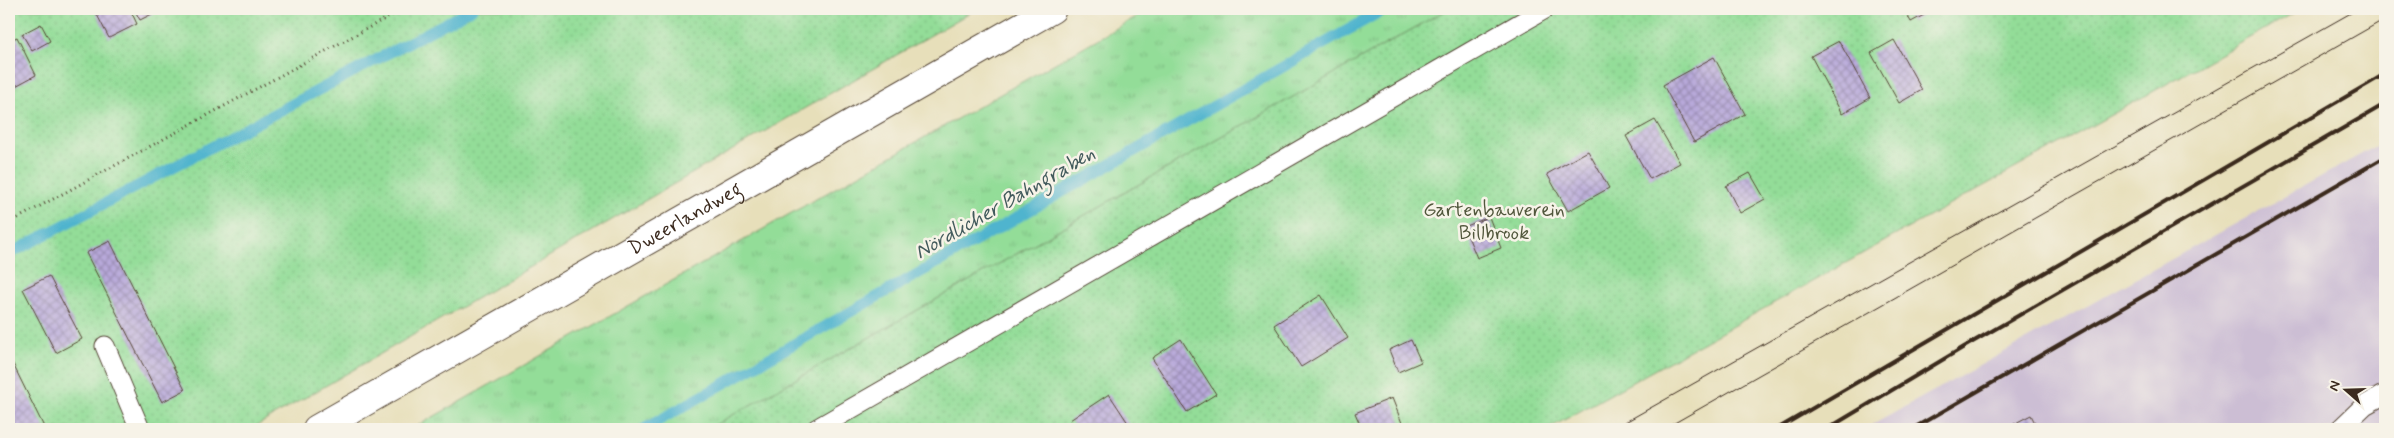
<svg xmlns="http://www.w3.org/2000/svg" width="2394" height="438" viewBox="0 0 2394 438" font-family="Mynerve,sans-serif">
<defs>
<pattern id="grass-tufts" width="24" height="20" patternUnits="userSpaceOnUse" patternTransform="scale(1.25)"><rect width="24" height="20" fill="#93dd98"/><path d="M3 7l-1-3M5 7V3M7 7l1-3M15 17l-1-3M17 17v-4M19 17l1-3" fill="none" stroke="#80be83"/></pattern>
<pattern id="garden-dots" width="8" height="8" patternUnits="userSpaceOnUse" patternTransform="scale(1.25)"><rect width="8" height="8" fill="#93dd98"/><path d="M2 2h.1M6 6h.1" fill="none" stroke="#80be83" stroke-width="1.8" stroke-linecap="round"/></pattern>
<pattern id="building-cross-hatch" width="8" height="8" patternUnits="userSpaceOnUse" patternTransform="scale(1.25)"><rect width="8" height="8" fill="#b8a9da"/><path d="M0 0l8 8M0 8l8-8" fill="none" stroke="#978ab0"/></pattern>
</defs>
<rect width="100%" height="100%" fill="#f7f3e8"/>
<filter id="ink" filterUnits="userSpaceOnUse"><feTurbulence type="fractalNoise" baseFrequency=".02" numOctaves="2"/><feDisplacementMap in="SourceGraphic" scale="10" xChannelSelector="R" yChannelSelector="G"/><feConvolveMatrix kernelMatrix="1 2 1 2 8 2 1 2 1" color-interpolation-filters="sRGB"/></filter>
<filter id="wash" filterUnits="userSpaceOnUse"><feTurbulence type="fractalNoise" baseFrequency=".0096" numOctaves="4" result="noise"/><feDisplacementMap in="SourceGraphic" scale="20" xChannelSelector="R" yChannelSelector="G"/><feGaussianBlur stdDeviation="1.12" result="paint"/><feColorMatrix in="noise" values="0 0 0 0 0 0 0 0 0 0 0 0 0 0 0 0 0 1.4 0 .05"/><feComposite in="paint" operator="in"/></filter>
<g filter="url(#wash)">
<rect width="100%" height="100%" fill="#e7dfba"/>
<path fill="#ccbed4" d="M2385,142V429H1865L2369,150Z"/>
<path fill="url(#grass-tufts)" stroke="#67845b" d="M1150,9H1448L708,429H412Z"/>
<path fill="url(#garden-dots)" stroke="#67845b" d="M9,9H976L251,429H9Z
M1448,9H2301L1548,429H708Z"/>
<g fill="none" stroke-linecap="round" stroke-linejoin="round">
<path stroke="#50b4ce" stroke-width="11" d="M9,254L472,9
M644,429L1385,9"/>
</g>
<g id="blocks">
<path fill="url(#building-cross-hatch)" d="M94,9H130L137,24L109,38Z
M134,9H162L140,20Z
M1904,9H1935L1911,22Z
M41,24L50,41L32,51L22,34Z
M17,37L36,75L12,88L9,81V41Z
M1894,40L1922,90L1899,103L1871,53Z
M1839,41L1870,98L1842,114L1811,56Z
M1714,57L1745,114L1694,142L1663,85Z
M1655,120L1680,163L1650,179L1626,136Z
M1588,151L1609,188L1568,211L1547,174Z
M1750,173L1765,199L1740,213L1726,186Z
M1489,217L1501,248L1477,258L1464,227Z
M110,241L185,390L162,402L86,253Z
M49,276L82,339L56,353L23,289Z
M1321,295L1348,338L1301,367L1274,325Z
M1181,339L1216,394L1187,412L1152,358Z
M1411,340L1421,362L1398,372L1389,350Z
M9,356L45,429H9Z
M1109,394L1132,429H1076L1070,420Z
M1392,398L1404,428L1362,429L1355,413Z
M2031,415L2038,429H2004Z"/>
</g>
</g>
<g filter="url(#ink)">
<use href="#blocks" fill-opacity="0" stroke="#554535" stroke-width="1"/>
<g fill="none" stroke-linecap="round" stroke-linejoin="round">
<defs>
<path id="lane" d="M105,346L140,429
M816,429L1545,9
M2340,429L2365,405L2385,394"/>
<g id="street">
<path id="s1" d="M317,429L1052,9"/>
</g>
</defs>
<use href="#lane" stroke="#554535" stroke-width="21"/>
<use href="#street" stroke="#554535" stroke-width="30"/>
<path stroke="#554535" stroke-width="3" stroke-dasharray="1 4" stroke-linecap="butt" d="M9,223L403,9"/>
<use href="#lane" stroke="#fff" stroke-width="19"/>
<use href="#street" stroke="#fff" stroke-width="28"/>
<path stroke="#3b2a1e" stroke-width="1" d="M1613,429L2358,9
M1664,429L2385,19"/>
<path stroke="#3b2a1e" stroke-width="4" d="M1777,429L2385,74
M1827,429L1964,347L2385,104
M1912,429L2385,157"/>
</g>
</g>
<g text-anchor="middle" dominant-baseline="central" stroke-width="5" stroke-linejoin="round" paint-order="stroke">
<g font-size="20" fill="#51573c" stroke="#f7f3e8">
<text x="1494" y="210">Gartenbauverein<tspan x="1494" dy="23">Billbrook</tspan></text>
</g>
<g font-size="20" fill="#3b2a1e" stroke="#f7f3e8">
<text stroke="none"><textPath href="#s1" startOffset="424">Dweerlandweg</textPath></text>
</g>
<g font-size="21" font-style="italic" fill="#425a5c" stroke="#f7f3e8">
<text transform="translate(1005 203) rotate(-30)">Nördlicher Bahngraben</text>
</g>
</g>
<rect width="2394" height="438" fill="none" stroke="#f7f3e8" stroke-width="30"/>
<g transform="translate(2346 390) rotate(290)" stroke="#f7f3e8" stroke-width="4" paint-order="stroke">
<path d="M0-4L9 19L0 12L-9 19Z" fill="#3b2a1e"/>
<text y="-8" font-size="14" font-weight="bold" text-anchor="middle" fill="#3b2a1e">N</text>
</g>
</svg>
